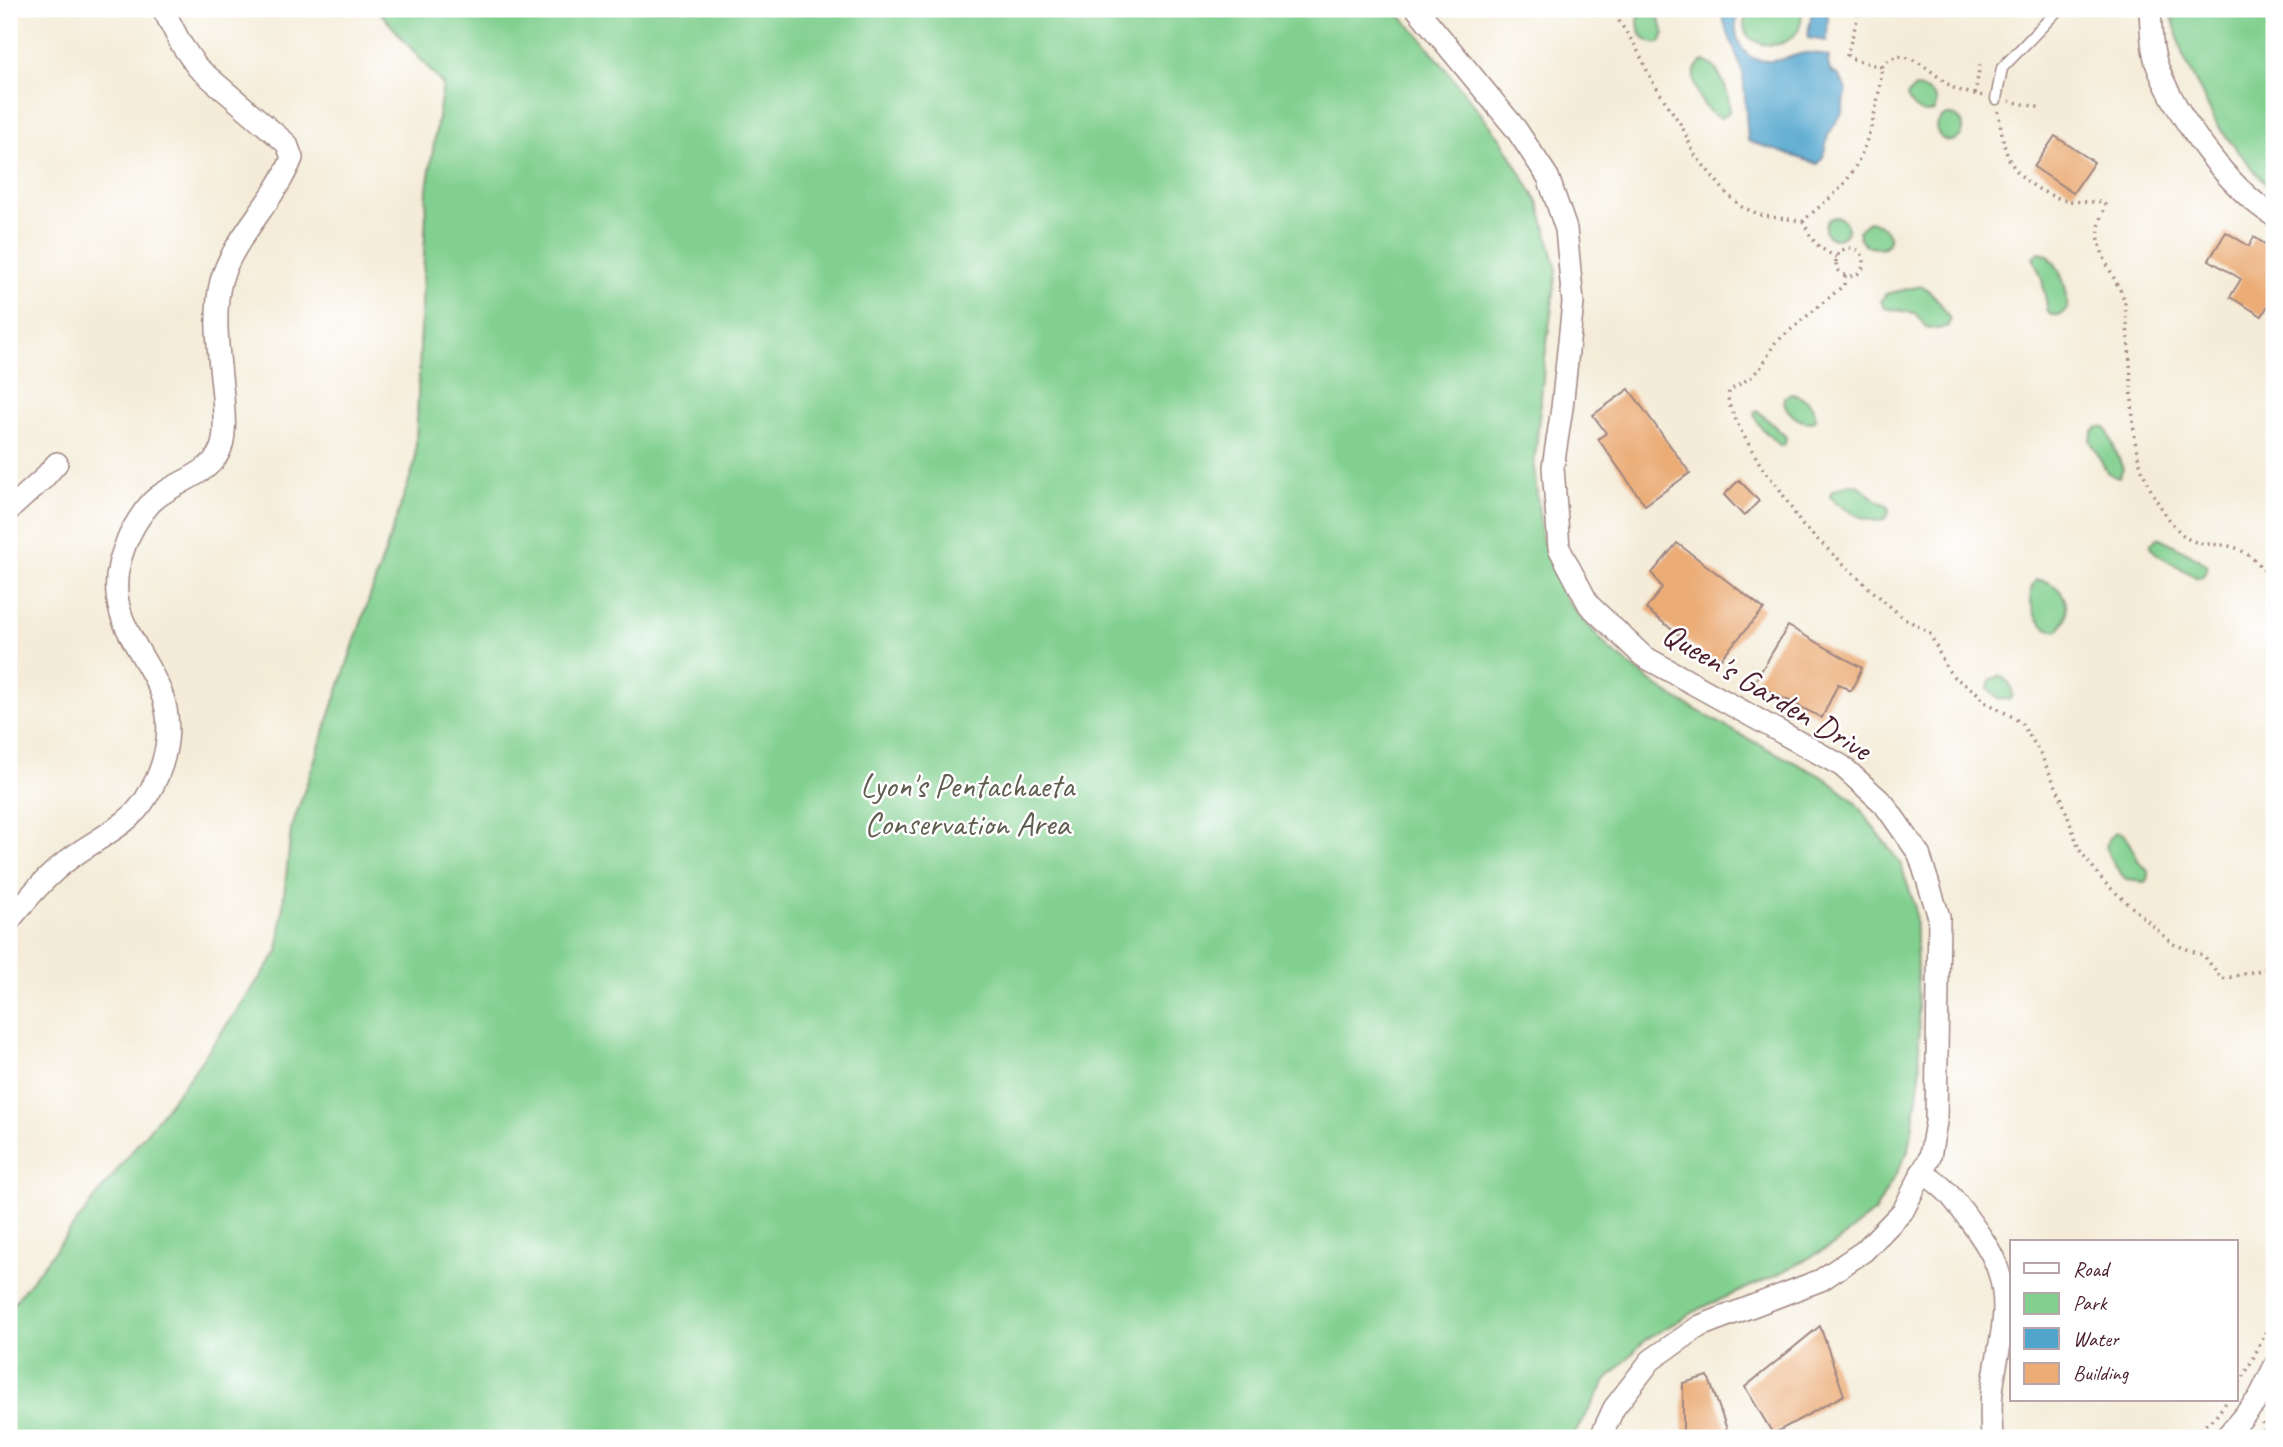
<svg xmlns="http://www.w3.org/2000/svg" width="2283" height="1447" viewBox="0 0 2283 1447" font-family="Caveat,sans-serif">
<rect width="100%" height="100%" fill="#fff"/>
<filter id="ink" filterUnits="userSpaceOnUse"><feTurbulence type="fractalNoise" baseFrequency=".0143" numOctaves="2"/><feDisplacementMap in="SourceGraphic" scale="14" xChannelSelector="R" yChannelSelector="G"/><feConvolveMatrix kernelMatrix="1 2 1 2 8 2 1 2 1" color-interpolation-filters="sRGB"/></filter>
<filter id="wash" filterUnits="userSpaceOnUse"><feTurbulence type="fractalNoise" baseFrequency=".00686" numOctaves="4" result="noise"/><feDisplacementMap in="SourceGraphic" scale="28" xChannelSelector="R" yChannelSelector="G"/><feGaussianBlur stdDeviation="1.57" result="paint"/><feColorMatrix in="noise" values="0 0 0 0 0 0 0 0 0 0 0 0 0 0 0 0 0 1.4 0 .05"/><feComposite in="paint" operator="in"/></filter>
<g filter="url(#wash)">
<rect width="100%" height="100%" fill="#f4ecd8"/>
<path fill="#82d090" stroke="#66785e" stroke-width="2" d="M377,9H1393L1418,34L1501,139L1539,204L1557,270L1545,357L1534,468L1542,539L1566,600L1610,650L1665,692L1741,735L1825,778L1854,801L1900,863L1915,906L1920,1076L1909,1150L1875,1211L1835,1244L1777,1275L1701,1308L1645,1340L1606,1381L1572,1438H9V1309L192,1074L278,952L291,830L415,463L427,189L443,85Z
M1647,9C1658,12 1661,23 1664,33L1660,43C1642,47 1633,24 1641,10Z
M1750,9L1776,12L1784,9H1801C1809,62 1721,51 1750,9Z
M2170,9H2274V194L2218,127L2183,56Z
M1704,61C1720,66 1731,96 1729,112L1721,118C1702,114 1681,71 1704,61Z
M1915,88C1928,89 1942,97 1934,111C1923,117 1911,108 1907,96Z
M1937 128a13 13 0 1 1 26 0a13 13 0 1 1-26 0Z
M1825 228a11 11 0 1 1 22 0a11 11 0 1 1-22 0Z
M1869,221C1879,223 1888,229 1890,240L1884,247C1870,250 1860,245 1858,231Z
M2039,253L2048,255C2061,269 2069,291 2067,309L2060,315H2051L2048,312L2042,279L2033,257Z
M1921,286C1934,292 1944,308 1950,320L1948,326L1938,329L1926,327L1915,313L1885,308L1881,301L1886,294Z
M1791,394C1804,396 1819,407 1814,421C1800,425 1783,411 1784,397Z
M1757,410L1786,437L1785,444L1782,446L1778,444C1769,435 1755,425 1754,412Z
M2098,427H2103L2107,430L2123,469L2119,477H2115L2107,472L2090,440L2093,431Z
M1849,484C1861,483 1862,489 1871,496C1875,500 1882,502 1888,506L1889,513L1884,520C1865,524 1843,508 1830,497L1832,491Z
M2157,537C2162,538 2203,561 2207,565L2204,575L2201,578L2196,577L2157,554L2151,548V543Z
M2036,580C2063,580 2076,610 2059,630C2037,634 2022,595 2036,580Z
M1999,676C2007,679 2014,688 2012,697L2009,700L1998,698L1988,689L1990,680Z
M2118,832L2125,835L2139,862L2149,871V877L2145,882L2126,880C2116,866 2092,843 2118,832Z"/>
<path fill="#51a5cd" stroke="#4e627c" stroke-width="2" d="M1719,9H1739C1731,33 1739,62 1770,61C1795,60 1800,46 1829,57L1828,62L1830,71L1838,75L1847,90L1842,113L1828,135L1823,157L1818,164L1748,141L1743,73Z
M1811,9H1828L1827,41L1809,38C1806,29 1813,19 1811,9Z"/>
<g id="blocks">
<path fill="#ebac76" d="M2055,136L2094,162L2073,193L2034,167Z
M2226,232L2249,246L2254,237L2274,250V295L2262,316L2230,297L2241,279L2209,260Z
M1629,389L1690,473L1645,505L1598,439L1606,433L1593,415Z
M1739,480L1759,501L1744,516L1724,495Z
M1677,543L1764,609L1716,664L1646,609L1662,588L1652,573Z
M1788,626L1862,668L1851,691L1838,684L1822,718L1754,683Z
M1820,1326L1844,1395L1773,1434L1745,1387Z
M1708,1376L1730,1438H1677L1683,1436V1383Z"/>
</g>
</g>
<g filter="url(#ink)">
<use href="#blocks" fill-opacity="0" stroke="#9f8682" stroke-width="2"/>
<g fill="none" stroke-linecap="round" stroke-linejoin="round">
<defs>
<path id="service" d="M1996,99L2002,68L2059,9"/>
<path id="minor" d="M1417,9L1516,129L1548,177L1566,229L1573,303L1562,408L1553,467L1559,548L1589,605L1643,656L1842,766L1884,804L1919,854L1939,917L1936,1122L1930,1157L1903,1211L1864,1251L1821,1280L1700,1326L1651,1360L1614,1408L1600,1438
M2150,9C2151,27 2151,50 2158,68C2178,118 2228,188 2274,216
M9,510L43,479L57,463
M9,921C28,898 47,875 72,857C96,839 130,825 146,798C166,767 175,727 161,692C142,647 107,619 119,565C124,544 135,521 150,504C169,482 214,476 222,445C226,430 224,413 223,397C220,360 212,318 221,281C233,238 275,201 292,158L287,144L197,67L181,44L163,9
M1921,1173C1942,1183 1954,1199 1967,1217C1980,1235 1993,1252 1999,1273C2011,1311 1998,1347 1993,1384C1990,1402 1991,1421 1992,1438
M2225,1438L2259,1398L2274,1367"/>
</defs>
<use href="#service" stroke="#9f8682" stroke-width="13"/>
<use href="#minor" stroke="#9f8682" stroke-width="24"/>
<path stroke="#9f8682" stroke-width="3.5" stroke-dasharray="2 5" stroke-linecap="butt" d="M1611,9L1636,47L1652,81L1681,125L1695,155L1727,194L1742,207L1763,216L1803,221C1817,208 1836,195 1847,180C1868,151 1879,103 1882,67L1852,59L1847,55L1860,9
M1882,67C1902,39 1933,75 1952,87C1961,92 1974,94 1984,96
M1975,94L1980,64
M2009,101L2042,108
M1998,111C2001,125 2002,141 2007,154C2015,178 2046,197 2070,201C2081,202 2092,202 2103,202L2105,205C2103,212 2100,220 2099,227C2095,253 2117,278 2125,302C2127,329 2130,355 2131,382C2133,411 2132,444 2143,472C2151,493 2166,519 2183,535C2196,547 2214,543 2229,546C2249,550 2262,568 2274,582
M1803,221C1813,241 1815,247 1837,257
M1836 262a14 14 0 1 1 28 0a14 14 0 1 1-28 0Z
M1845,276L1844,285L1775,343L1762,366L1751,377L1729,391L1728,398L1730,407L1741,431L1763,469L1779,488L1801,524L1868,587L1900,615L1930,634L1947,669L1954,677L1976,692L1985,702L2013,717L2022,724L2039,751L2061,797L2079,849L2104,882L2173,944L2200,954L2205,957L2222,979L2274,967
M2236,1389C2251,1366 2260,1341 2274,1318
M2189,1438L2216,1416L2228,1400
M2262,1438V1423"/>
<use href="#service" stroke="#fff" stroke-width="10"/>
<use href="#minor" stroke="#fff" stroke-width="21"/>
</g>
</g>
<g text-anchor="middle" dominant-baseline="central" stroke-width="5" stroke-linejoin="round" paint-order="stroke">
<g font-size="33" fill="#4a1f2b" stroke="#fff">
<text transform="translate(1767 691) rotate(31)">Queen's Garden Drive</text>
</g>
<g font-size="33" fill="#5e5d4e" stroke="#fff">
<text x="967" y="786">Lyon's Pentachaeta<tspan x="967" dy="38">Conservation Area</tspan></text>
</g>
</g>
<rect width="2283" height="1447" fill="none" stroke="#fff" stroke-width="35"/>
<rect x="2010" y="1240" width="228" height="161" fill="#ffffff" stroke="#b7a5aa" stroke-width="2"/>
<rect x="2024" y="1263" width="35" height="10" fill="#ffffff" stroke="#b7a5aa" stroke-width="2"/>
<text x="2073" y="1276" font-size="21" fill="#4a1f2b">Road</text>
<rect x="2024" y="1293" width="35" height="21" fill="#82d090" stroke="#b7a5aa" stroke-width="2"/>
<text x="2073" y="1310" font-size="21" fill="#4a1f2b">Park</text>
<rect x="2024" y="1328" width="35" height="21" fill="#51a5cd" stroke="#b7a5aa" stroke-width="2"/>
<text x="2073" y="1346" font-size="21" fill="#4a1f2b">Water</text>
<rect x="2024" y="1363" width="35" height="21" fill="#ebac76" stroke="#b7a5aa" stroke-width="2"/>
<text x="2073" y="1380" font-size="21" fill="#4a1f2b">Building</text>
</svg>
